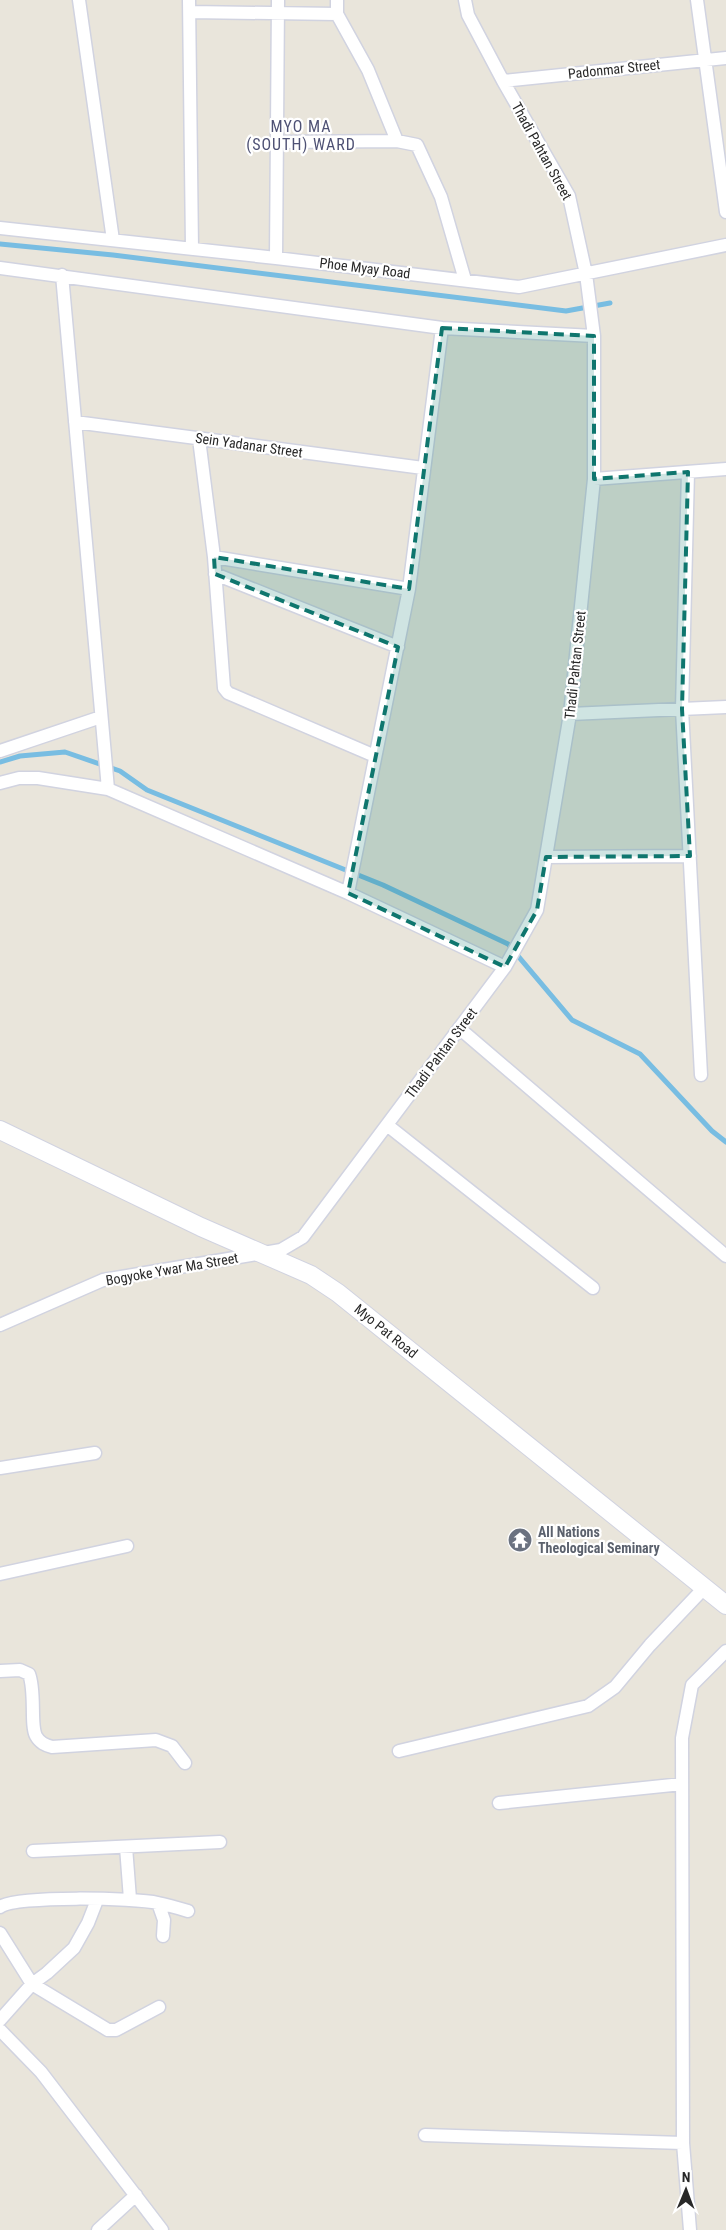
<svg xmlns="http://www.w3.org/2000/svg" width="726" height="2230" viewBox="0 0 726 2230" font-family="'Roboto Condensed',sans-serif">
<rect width="100%" height="100%" fill="#e9e5db"/>
<g fill="none" stroke-linecap="round" stroke-linejoin="round">
<path stroke="#78bde2" stroke-width="5" d="M0,244L113,255L566,311L610,303
M0,762L20,756L65,752L120,771L147,790L383,885L508,944L572,1020L640,1054L712,1131L726,1142"/>
<defs>
<path id="minor" d="M79,0L113,240
M189,0L192,248
M337,0V14L368,70L397,141L417,145L441,197L465,280
M697,0L726,212
M190,12L337,14
M503,81L726,58
M277,142L397,141
M0,228L276,258L519,287L726,245
M276,258L278,0
M0,268L442,328L594,336
M62,275L108,789
M75,422L423,468
M199,439L214,557L224,688L228,693L375,756
M688,472L682,709L701,1075
M594,479L726,469
M214,557L409,589
M215,574L398,647
M570,714L726,707
M0,751L101,717
M0,783L19,778H38L108,789L348,893L505,967
M546,857L690,856
M348,893L409,589L442,328
M459,1028L726,1256
M387,1125L593,1288
M0,1325L103,1280L281,1250L303,1237L505,967L537,910L570,714L594,479V336L586,274L569,196L503,81L468,15L465,0
M0,1468L95,1453
M0,1574L127,1546
M0,1671L20,1670L29,1674C36,1692 30,1725 36,1736C40,1743 45,1745 52,1747L156,1740L172,1746L185,1763
M399,1751L588,1706L615,1687L650,1645L705,1587
M499,1803L682,1784
M126,1847L130,1899
M33,1851L220,1842
M158,1903L164,1920L163,1936
M0,1907C16,1895 135,1898 158,1903C168,1905 178,1908 188,1911
M0,1933L32,1984L108,2030H116L159,2007
M0,2020L32,1984L47,1973L74,1948L88,1923L97,1900
M0,2030L41,2072L162,2230
M425,2135L683,2143
M98,2230L136,2195
M690,2230L683,2143L682,1738L692,1685L726,1651"/>
<path id="secondary" d="M0,1130L201,1227L311,1275L338,1293L726,1605"/>
</defs>
<use href="#minor" stroke="#d1d3e0" stroke-width="15"/>
<use href="#secondary" stroke="#d1d3e0" stroke-width="20"/>
<use href="#minor" stroke="#fff" stroke-width="12"/>
<use href="#secondary" stroke="#fff" stroke-width="18"/>
</g>
<path fill="#0f766e" fill-opacity="0.2" stroke="#0f766e" stroke-width="4" stroke-dasharray="10 6" stroke-linejoin="round" d="M442,328L594,336V479L688,472L682,709L690,856L546,857L537,910L505,967L348,893L398,647L215,574L214,557L409,589Z"/>
<defs>
<symbol id="temple-disc" viewBox="-11 -11 22 22"><circle r="9.5" fill="#6b7280" stroke="#fff"/><path d="M0-6L5-2H3V0L6.5 2.5H4V6H1.5V3h-3V6H-4V2.5H-6.5L-3 0V-2H-5Z" fill="#fff"/></symbol>
</defs>
<g fill-rule="evenodd">
<use href="#temple-disc" x="506" y="1526" width="28" height="28"/>
</g>
<g text-anchor="middle" dominant-baseline="central" stroke-width="4.5" stroke-linejoin="round" paint-order="stroke">
<g font-size="14" fill="#282828" stroke="#fff">
<text transform="translate(614 69) rotate(-6)">Padonmar Street</text>
<text transform="translate(542 151) rotate(61)">Thadi Pahtan Street</text>
<text transform="translate(365 268) rotate(7)">Phoe Myay Road</text>
<text transform="translate(249 445) rotate(8)">Sein Yadanar Street</text>
<text transform="translate(575 665) rotate(-84)">Thadi Pahtan Street</text>
<text transform="translate(441 1053) rotate(-53)">Thadi Pahtan Street</text>
<text transform="translate(172 1269) rotate(-10)">Bogyoke Ywar Ma Street</text>
<text transform="translate(386 1331) rotate(39)">Myo Pat Road</text>
</g>
<g font-size="14" font-weight="bold" fill="#5b616d" stroke="#fff" text-anchor="start">
<text x="538" y="1532">All Nations<tspan x="538" dy="16">Theological Seminary</tspan></text>
</g>
<g font-size="16" letter-spacing="1" fill="#4e5174" stroke="#fff">
<text x="301" y="126">MYO MA<tspan x="301" dy="18">(SOUTH) WARD</tspan></text>
</g>
</g>
<g transform="translate(686 2190) rotate(1)" stroke="#ffffff" stroke-width="4" paint-order="stroke">
<path d="M0-4L9 19L0 12L-9 19Z" fill="#282828"/>
<text y="-8" font-size="14" font-weight="bold" text-anchor="middle" fill="#282828">N</text>
</g>
</svg>
